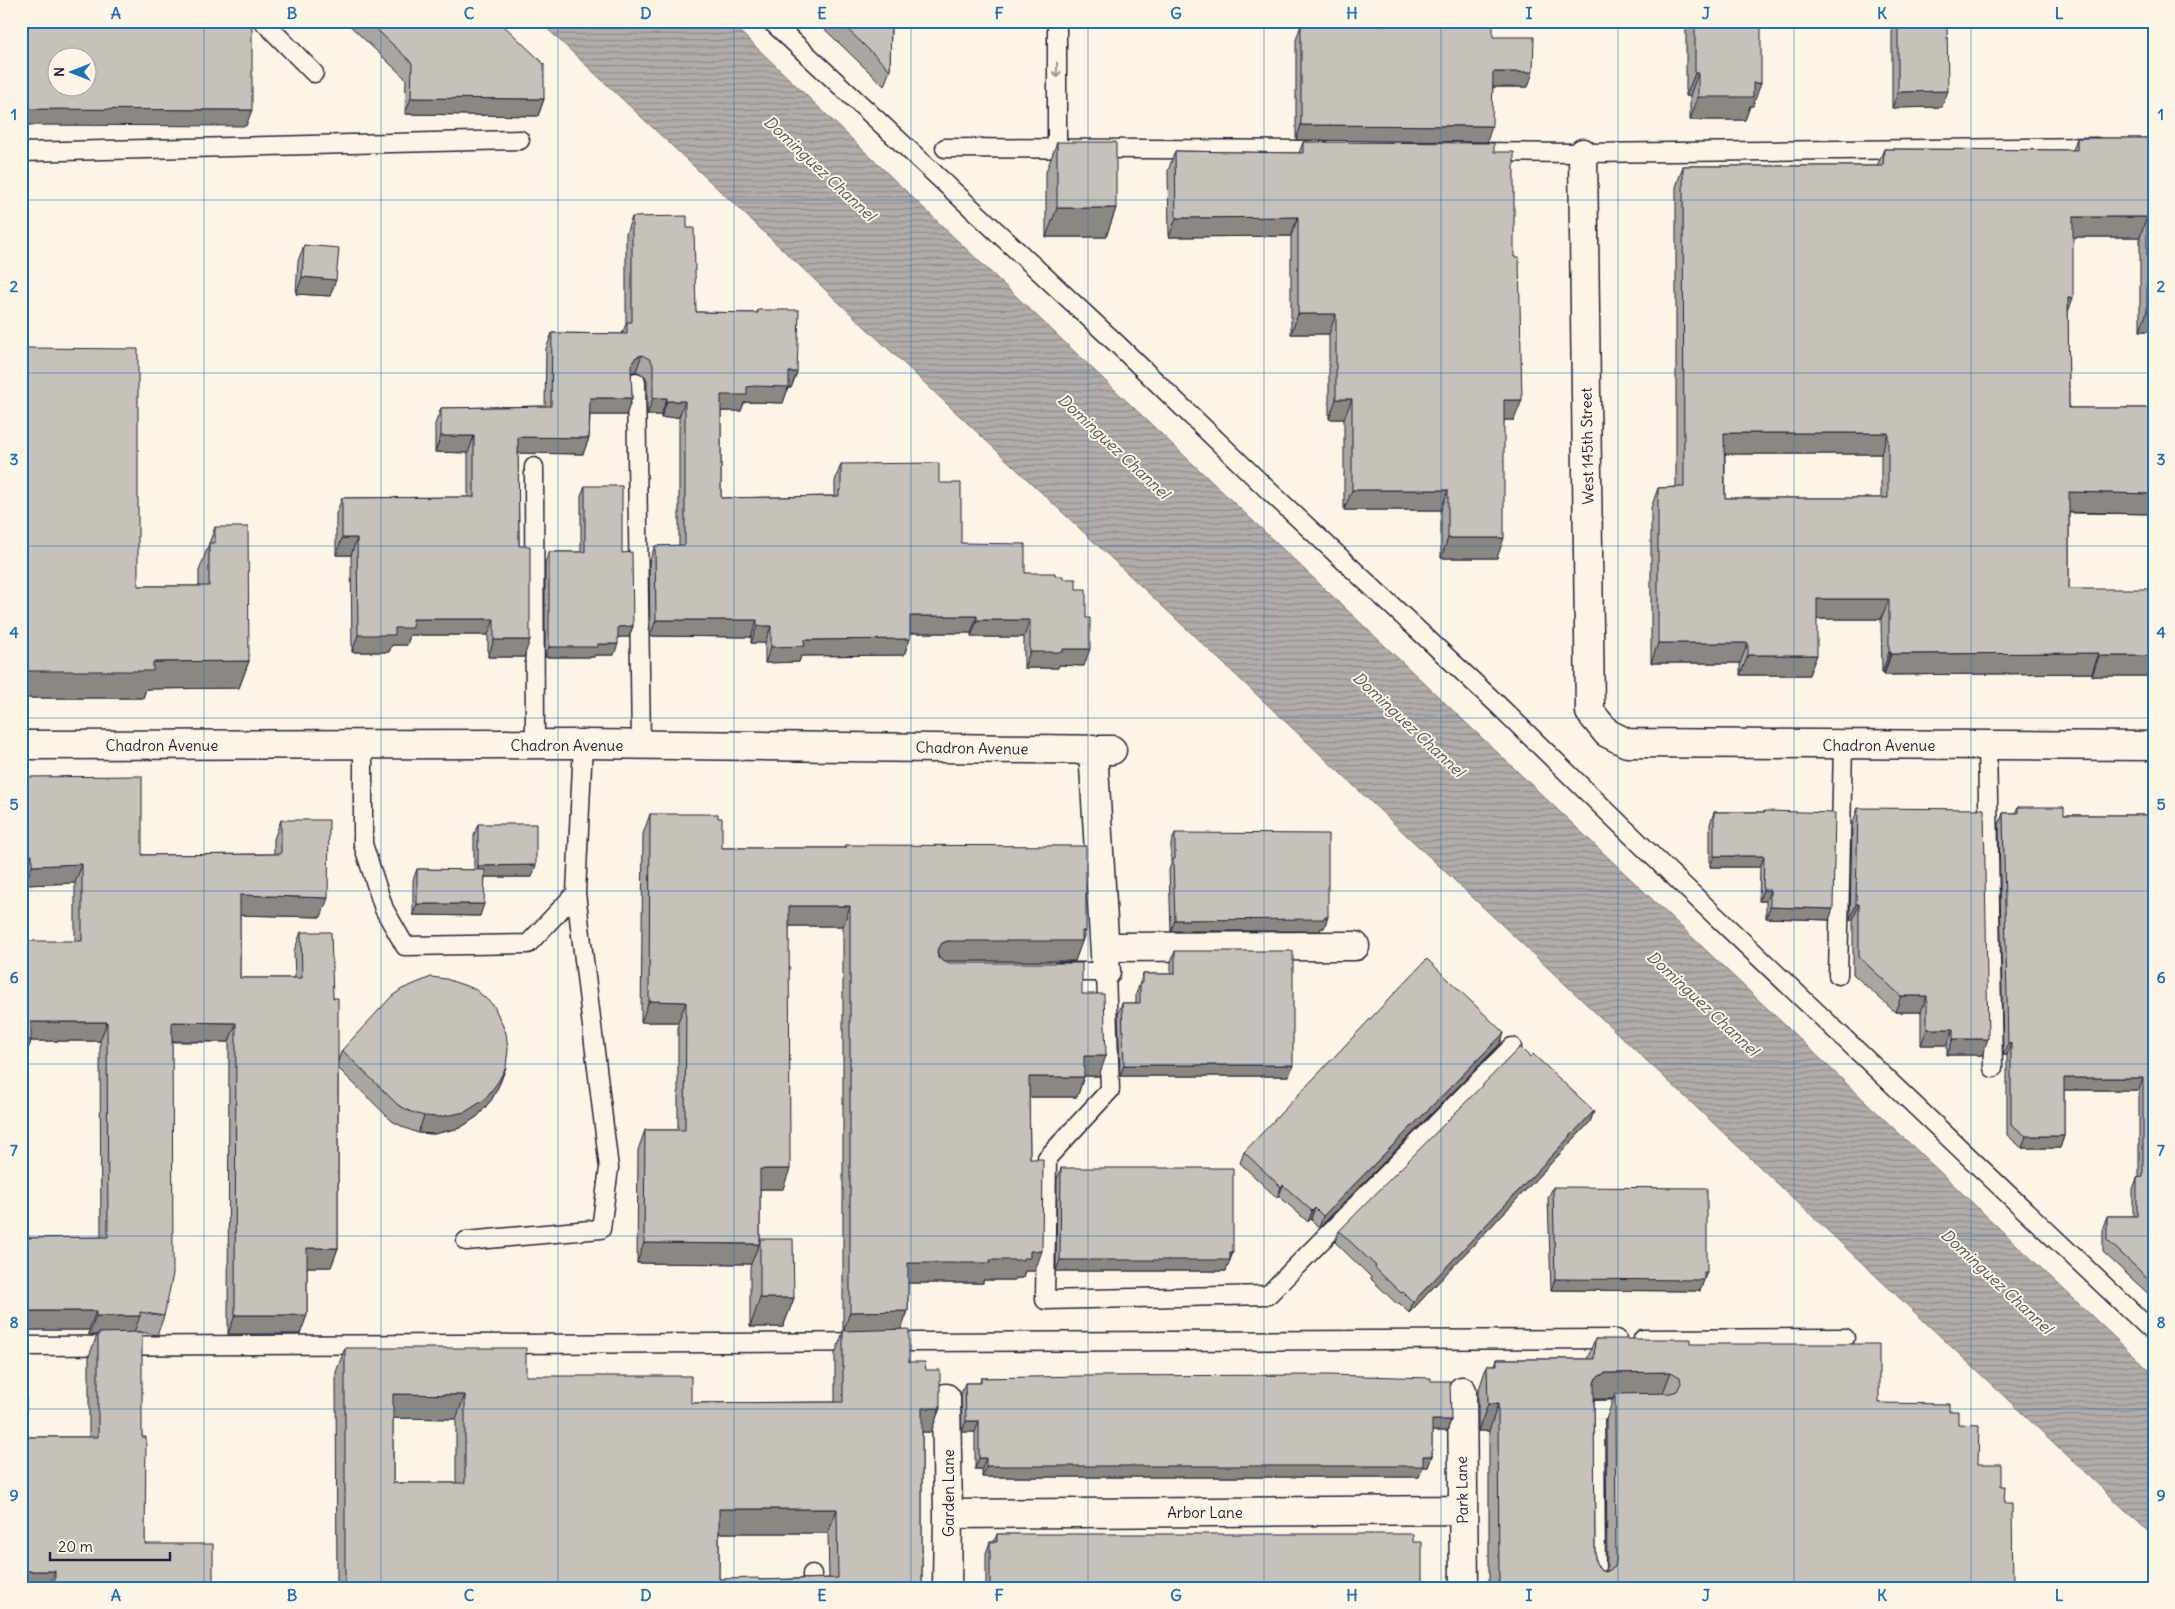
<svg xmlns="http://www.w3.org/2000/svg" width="2175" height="1609" viewBox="0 0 2175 1609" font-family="Delius,sans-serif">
<defs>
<pattern id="water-rules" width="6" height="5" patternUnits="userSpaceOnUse" patternTransform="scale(1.25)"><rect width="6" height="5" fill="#b2adab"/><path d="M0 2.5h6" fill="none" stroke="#908c8c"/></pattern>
</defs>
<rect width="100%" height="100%" fill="#fcf5e5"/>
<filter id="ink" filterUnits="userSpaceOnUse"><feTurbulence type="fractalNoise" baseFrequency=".02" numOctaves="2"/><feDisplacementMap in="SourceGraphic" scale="10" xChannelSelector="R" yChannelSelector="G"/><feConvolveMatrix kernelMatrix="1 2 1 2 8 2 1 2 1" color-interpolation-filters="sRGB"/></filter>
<g filter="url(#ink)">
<path fill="url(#water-rules)" stroke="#78757e" d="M539,21H729L962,245L2154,1375V1537Z"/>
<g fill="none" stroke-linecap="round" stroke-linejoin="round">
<defs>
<path id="lane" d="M263,21L314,73
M771,21L1116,343L1267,489L1496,703L1662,865L2154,1333
M945,148L1322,150
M1057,148V21
M21,152L520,140
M1471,152L1583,153L2097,147
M636,382L641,745
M534,467L535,744
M363,745V844L384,909L405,946L528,944L576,893L583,744
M1987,745L1993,1068
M1058,972H1106L1110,1090L1047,1158L1045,1300L1268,1295L1512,1047
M1838,975L1843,744
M466,1241L601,1229L609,1168L576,893
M1643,1339L1845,1338
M21,1346L1617,1339
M812,1588V1574
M1596,1588L1595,1410L1632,1409"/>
<path id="street" d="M1583,153L1590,712L1607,733L1627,743L2154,746
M21,745L583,744L1112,750
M1093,749L1106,972
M1106,947L1355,946
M1462,1391L1464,1588
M946,1398L948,1514L947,1588
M948,1514L1462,1510"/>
</defs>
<use href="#lane" stroke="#22223b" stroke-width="21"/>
<use href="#street" stroke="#22223b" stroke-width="31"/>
<use href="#lane" stroke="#fcf5e5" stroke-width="18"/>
<use href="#street" stroke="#fcf5e5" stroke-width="28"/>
</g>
<path fill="#aaa6a1" stroke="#22223b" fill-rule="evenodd" d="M345,21H499L544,99L538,116L405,114L406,79Z
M816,21H891L890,70L884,86Z
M1686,21H1761L1753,106H1750L1745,120H1690V96H1686Z
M1892,21H1947L1942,107L1892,108Z
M1301,25L1493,37L1528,87H1493L1487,142L1296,140V40Z
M2077,138H2154V331H2140V237H2073L2068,311L2069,408H2154V514L2069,513V589L2154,676H2092V673L1884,675V672H1882L1881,619H1817L1809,675H1740V663H1651V508L1658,488L1676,487V187L1683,166H1877L1884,149L2073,150ZM1725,454H1881V498H1725Z
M1057,142L1116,208L1106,237H1046V172Z
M1303,142L1494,152L1514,420H1504L1497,558H1441V510H1344V419H1329V334H1291V236L1169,237L1168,171L1175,151L1299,153Z
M632,217L687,228L696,312L757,313L758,310L797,372L791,388H788L783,403L748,402L744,403L741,411H721V498L835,496V481L841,464L939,483L961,543L1025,573L1055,576L1063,579L1076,589L1084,666L1059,665L1058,668H1024V637H971V633H910V639L904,655L801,656L799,662L765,663V643H751V637L650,636L649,562L655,546H679V417L661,418V415H647V381L645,376L636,371L631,373L632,398L626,415H590L589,438L583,454L518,453L519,546L524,657H488V635H410L407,645H392L389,652H352L351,555H336V514L342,498L468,497V453L435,452V424L441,408L545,406L546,349L552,333L622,334L626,324V233Z
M304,245L330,296L296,294L298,261Z
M25,348L138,586H199V571L215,527L249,661L239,688L146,689L143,698H21V358Z
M585,486L622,553L633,626L629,637H618L614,655H595L594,657H545V563L549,552H581V496Z
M21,777L142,855L274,854V839L281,820L321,917L240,915V978H295L294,951L301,932L333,998L338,1061L342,1050L506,1067L500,1083L492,1099L478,1116L460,1128L434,1134L418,1133L405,1128L392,1121L338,1068V1248L331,1267H307V1315L300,1334H228L229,1042H172L164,1316L157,1335L134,1331V1332L142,1437L145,1544L213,1588H21L26,1437H89V1356L97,1335H89V1330H21V1238L101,1237L100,1041H31L24,1060H21L75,941V883L25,885V874H21Z
M2018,807L2064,815H2154V1299L2103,1252V1227L2107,1216H2133V1189L2137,1178H2139V1090H2064V1136L2060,1148H2022L2007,1135V1055H2003L1999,825L2003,813H2015Z
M1858,808L1982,1055H1947V1045H1921V1012H1895L1853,974V920H1850L1852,825Z
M1765,811L1829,920L1766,918V901H1759L1760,867H1710V824L1714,812H1764Z
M650,814L722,848H845L846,845L1082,940L1075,961H945L947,963L1082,994L1099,1076H1084L1077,1097H1029L1030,1159L1035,1271H1025L1023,1278H1016L1015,1280H983V1283H908V1311L901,1329L909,1362L926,1370L940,1408L931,1432H922V1588H337L336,1372L345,1348L526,1376L691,1403L835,1402V1354L843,1332V926H789L783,1189H760V1241L794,1298L783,1327H750V1268L751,1264L637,1263L638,1150L645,1130H678V1022H641L643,834ZM393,1418L456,1419V1483H393ZM719,1533H828L829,1578L759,1580L719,1579Z
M478,824L532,877H485L480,916L413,915V880L417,869L474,870V835Z
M1175,833L1328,917L1324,928H1321L1320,931H1171L1169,870L1171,864V844Z
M1175,951L1293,1065L1289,1076H1120L1118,1014L1122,1003H1136V994L1143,974H1171V962Z
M1504,1033L1500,1044L1319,1228L1311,1219L1308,1222L1279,1196L1277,1198L1240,1163L1244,1152Z
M1530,1057L1594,1111L1590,1122L1409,1313L1399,1303L1397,1304L1371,1279V1277L1335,1242L1339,1231Z
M1061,1168L1233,1252L1226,1271H1056L1057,1179Z
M1553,1187L1704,1279L1700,1291L1551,1290L1548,1198Z
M1595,1339L1691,1344L1879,1403L1949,1411L1958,1424L1978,1464L2001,1486L2004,1503L2013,1588H1489V1431H1478V1392L1487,1365H1495L1497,1359H1587ZM1595,1399H1613L1606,1420L1607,1572L1600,1570L1595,1561L1594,1400Z
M981,1378L1431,1381L1451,1420L1447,1431H1432V1456L1428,1467H1423L1419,1477H982V1469H975V1432H962L961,1394L965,1383H980Z
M997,1534L1413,1542L1422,1588H986V1553L990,1542H994Z"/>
<path fill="#8b8783" stroke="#22223b" d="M1493,72H1533L1528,87H1487Z
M1695,73H1698L1690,96H1686Z
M1753,83H1761L1753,106H1750L1745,120H1690L1698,97Z
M1948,91L1942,107L1892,108L1898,92Z
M411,98L544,99L538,116L405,114Z
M21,109L252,110L246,126L21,125Z
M1301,125L1492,126L1487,142L1296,140Z
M1057,208H1116L1106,237H1046Z
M1298,217L1291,236L1169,237L1176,218Z
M2073,217H2147L2140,237H2066Z
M302,277L336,280L330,296L296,294Z
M2068,298H2073L2066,318Z
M2147,311H2154V331H2140Z
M1298,314H1336L1329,334H1291Z
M642,355L636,371L630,373L631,365L636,357Z
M789,372H797L791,388H788L783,403L748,402L744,403L741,411H715L721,395L747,387Z
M590,398H632L626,415H584Z
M653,398H667L661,415H647Z
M1336,399H1352L1344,419H1329Z
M1504,400H1522L1514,420H1497Z
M667,401H685L679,417L661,418Z
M1724,433H1888L1881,454H1717Z
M441,436H474L468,453L435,452Z
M518,437L589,438L583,454L512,453Z
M1352,490H1448L1441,510H1344Z
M2069,492L2154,494V514L2062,512Z
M342,538H357L351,555H336Z
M1448,538H1504L1497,558H1441Z
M1817,599H1889L1881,619H1809Z
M910,616H977L971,633H904Z
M413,619H494L488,635H410L407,645H392L389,652H352L358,635L395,628Z
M656,620H757L751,637L650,636Z
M977,620H1030L1024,637H971Z
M633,626L629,637H614L618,627Z
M757,626H771L765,643H751Z
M910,639L904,655L801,656L799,662L765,663L771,647L804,640Z
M494,640H530L524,657H488Z
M1658,643H1748L1740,663H1651Z
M598,644H618L614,655H595L594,657H545L549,647Z
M1063,649H1090L1084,666L1059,665L1058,668H1024L1030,652Z
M1889,652H1891L1884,672H1882Z
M2099,653L2092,673L1884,675L1891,654Z
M1748,655H1817L1809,675H1740Z
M2099,656H2154V676H2092Z
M249,661L239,688L146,689L143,698H21V678L24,671L153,662Z
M21,855H32L25,874H21Z
M1714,856H1764L1760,867H1710Z
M82,864L75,883L25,885L32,866Z
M536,865L532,877H474L478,866Z
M1763,890H1770L1766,901H1759Z
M240,895L328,898L321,917L233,915Z
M417,904H484L480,916L413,915Z
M1856,904H1859L1853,920H1850Z
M789,906H850L843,926H782Z
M1770,907L1833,909L1829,920L1766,918Z
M1328,917L1324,928H1321L1320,931H1171L1175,920Z
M1086,931L1075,961H940L937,951L942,943L947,941Z
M1901,996H1927L1921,1012H1895Z
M649,1001L686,1002L678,1022H641Z
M31,1022H107L100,1041H31L24,1060H21V1040Z
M172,1022L236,1023L229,1042L165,1041Z
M1927,1029H1953L1947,1045H1921Z
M1504,1033L1500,1044L1319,1228L1323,1216Z
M1953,1039H1988L1982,1055H1947Z
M2008,1043H2011L2007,1055H2003Z
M1084,1056H1106L1099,1076H1077Z
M1124,1065H1293L1289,1076H1120Z
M506,1067L500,1083L492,1099L478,1116L460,1128L434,1134L418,1133L424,1116Z
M1029,1077H1084L1077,1097H1022Z
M2064,1078H2143L2139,1090H2059Z
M1594,1111L1590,1122L1409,1313L1413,1302Z
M2026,1136H2064L2060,1148H2022Z
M760,1169H790L783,1189H752Z
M1283,1185L1279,1196L1277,1198L1281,1187Z
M1315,1208L1311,1219L1308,1222L1312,1211Z
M644,1243L759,1244L751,1264L637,1263Z
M307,1248H338L331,1267H300Z
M1030,1251H1042L1035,1271H1025L1023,1278H1016L1015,1280H983V1283H900L908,1263L990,1260L1023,1258Z
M1233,1252L1226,1271H1056L1060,1260Z
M1707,1272L1700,1291L1551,1290L1555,1279Z
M760,1298H794L783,1327H750Z
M26,1311H96L89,1330H21V1320Z
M908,1311L900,1332H843L850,1312Z
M235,1315H307L300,1334H228Z
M96,1316H140L133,1335L98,1333L97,1335H89Z
M1671,1372L1661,1398L1615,1394L1613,1399H1595L1586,1404L1596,1378L1605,1373Z
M393,1394L465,1395L456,1419L384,1418Z
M1488,1404H1498L1489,1431H1478Z
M922,1408H940L931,1432H913Z
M1432,1420H1451L1447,1431H1428Z
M966,1421H979L975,1432H962Z
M1432,1456L1428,1467H1423L1419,1477H982L986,1466Z
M979,1458H986L982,1469H975Z
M719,1509H837L828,1533H710Z
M21,1571H55L49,1588H21Z"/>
<path fill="#c6c1bb" stroke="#22223b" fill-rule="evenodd" d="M368,21H499L544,64V99L411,98L412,63Z
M839,21H891L890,70Z
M1695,21H1761V83H1753V97H1698V73H1695Z
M1898,21H1947L1948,91L1898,92Z
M21,22L252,23V110L21,109ZM58,58H88V88H58Z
M1301,25H1493V37H1534L1533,72H1493L1492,126L1301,125Z
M2077,138H2154V311H2147V217H2073V298H2068L2069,408H2154V494L2069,492V589H2154V656H2099V653L1891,654V652H1889V599H1817V655H1748V643H1658V488L1684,487L1683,166H1883L1884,149L2077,150ZM1724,433H1888V498H1725Z
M1057,142H1116V208H1057Z
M1303,142L1494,143V152H1514V257H1519L1522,400H1504V538H1448V490H1352V399H1336V314H1298V217L1176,218L1175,151L1303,153Z
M687,216V228H694L696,312L758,313V310H799L797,372H789V387L754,386L747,387V395H721V498L839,496V490H841V464L939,463V483H961V543L1025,544V573H1055V576H1063V579H1076V589H1086V618H1090V649H1063V652H1030V620H977V616H910V639L804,640L805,646L771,647V626H757V620H656L655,546L685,545V401H667V398H653V365L651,360L642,355L636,357L631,365L632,398H590L589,438L518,437L519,546H530V640H494V619H413V628H395V635H358L357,538H342V498L474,497V436H441V408L551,406L552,333L627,334V322H632V217Z
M304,245L339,248L336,280L302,277Z
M25,348L138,349V586H209V543H215V527H248L249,661L153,662V671H24Z
M585,486H622V553L632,552L633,626L618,627V644H598V647H549V552H585Z
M142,776V855L281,854V820H329L328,898L240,895V978H302L301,932H331L333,998H338V1248H307V1315H235L236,1023L172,1022L173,1274L164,1316L140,1312V1316H96V1311H26V1317L21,1320V1238L108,1237L107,1022H31V1040H21V941H82V864L32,866V855H21V777Z
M2018,807H2064V815H2154V1284L2107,1240V1216H2137V1178L2143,1177V1078H2064V1136H2026L2011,1124V1043H2008L2003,813H2018Z
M1858,808L1984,809L1988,1039H1953V1029H1927V996H1901L1859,957V904H1856Z
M1765,811L1835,813L1833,909L1770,907V890H1763L1764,856H1714V812H1765Z
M650,814H718V818H722V848H846V845L1086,846V931H1082V941H947L942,943L937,951L938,958L947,963H1082V994H1104L1106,1056H1084V1077H1029L1030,1159H1043L1042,1251H1030V1258H1023V1260H990V1263H908V1311L850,1312V906H789L790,1169H760V1241L759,1244L644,1243L645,1130H685L686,1002L649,1001Z
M478,824H536V865L478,866Z
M1175,833L1328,834V917H1324V919L1175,920L1173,859H1175Z
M417,869L485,870L484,904H417Z
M1175,951H1293V1065H1124L1122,1003H1140V983H1143V974H1175Z
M1427,959L1504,1033L1323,1216L1315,1208L1312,1211L1283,1185L1281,1187L1244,1152Z
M431,977L446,979L475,989L494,1006L506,1033L508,1049L506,1067L498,1082L484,1100L465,1112L440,1117L424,1116L411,1112L398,1105L342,1050L392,996L402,989Z
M1520,1047L1530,1057L1533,1054L1594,1111L1413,1302L1403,1292L1401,1293L1375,1268L1376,1266L1339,1231Z
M1061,1168H1233V1252H1230V1260H1060Z
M1553,1187L1707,1188V1272H1704V1280L1555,1279Z
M760,1239H793L794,1298H760Z
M909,1329V1362H925L926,1370H940V1408H922V1588H345V1348H526V1376H691V1403L843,1402V1331ZM393,1394L465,1395V1483H393ZM719,1509H837L838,1578L759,1580L758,1578L719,1579Z
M142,1332V1437H146L145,1544H213V1588H55V1571H21V1437H98V1333Z
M21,1334L26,1337V1437H21Z
M1595,1339H1691V1344H1879V1403L1949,1404V1411H1958V1424L1979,1425L1978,1464H2001V1486H2005L2004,1503H2012L2013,1588H1499L1498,1404H1488L1487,1365H1497V1359H1594ZM1671,1372L1680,1377L1681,1383L1677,1391L1671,1393L1615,1394L1616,1561L1615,1567L1606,1572L1600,1570L1595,1561L1594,1383L1596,1378L1605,1373Z
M1329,1375L1431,1378V1381H1450L1451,1420H1432V1456H1423V1466H986V1458H979V1421H966L965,1383H981V1378L1082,1376Z
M997,1534H1413V1542H1422V1588H990V1542H997Z"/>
<defs><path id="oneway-shaft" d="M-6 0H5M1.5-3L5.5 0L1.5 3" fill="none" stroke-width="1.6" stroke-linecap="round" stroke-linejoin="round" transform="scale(1.25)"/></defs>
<use stroke="#9a9698" href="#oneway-shaft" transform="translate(1057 70) rotate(90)"/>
</g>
<path fill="none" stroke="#1f6fb2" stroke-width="1" stroke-opacity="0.55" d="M204,21V1588M381,21V1588M558,21V1588M734,21V1588M911,21V1588M1088,21V1588M1264,21V1588M1441,21V1588M1618,21V1588M1794,21V1588M1971,21V1588M21,200H2154M21,373H2154M21,546H2154M21,718H2154M21,891H2154M21,1064H2154M21,1236H2154M21,1409H2154"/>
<g text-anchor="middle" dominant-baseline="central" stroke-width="4" stroke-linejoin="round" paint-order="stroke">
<g font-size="15" fill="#22223b" stroke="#fcf5e5">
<text transform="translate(1587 446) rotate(-91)">West 145th Street</text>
<text x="162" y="745">Chadron Avenue</text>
<text x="567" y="745">Chadron Avenue</text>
<text x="1879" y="745">Chadron Avenue</text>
<text transform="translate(972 748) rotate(1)">Chadron Avenue</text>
<text transform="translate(1462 1490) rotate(-91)">Park Lane</text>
<text transform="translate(948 1493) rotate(-90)">Garden Lane</text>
<text x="1205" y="1512">Arbor Lane</text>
</g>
<g font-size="16" font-style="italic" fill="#545362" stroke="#fcf5e5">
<text transform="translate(820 168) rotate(43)">Dominguez Channel</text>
<text transform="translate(1114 446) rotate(43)">Dominguez Channel</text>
<text transform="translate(1409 724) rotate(43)">Dominguez Channel</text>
<text transform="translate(1703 1003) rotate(43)">Dominguez Channel</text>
<text transform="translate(1997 1281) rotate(43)">Dominguez Channel</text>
</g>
</g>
<rect width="2175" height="1609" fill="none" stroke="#fcf5e5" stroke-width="55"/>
<g transform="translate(72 72) rotate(270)"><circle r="24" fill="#fcf5e5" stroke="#a5a1a1"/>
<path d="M0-4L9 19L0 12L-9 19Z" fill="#1f6fb2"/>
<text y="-8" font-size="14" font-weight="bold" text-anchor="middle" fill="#22223b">N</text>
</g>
<path d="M50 1552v8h120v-8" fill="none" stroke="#22223b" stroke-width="2.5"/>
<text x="58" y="1552" font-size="15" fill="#22223b" stroke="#fcf5e5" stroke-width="4" paint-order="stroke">20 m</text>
<rect x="28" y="28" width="2120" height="1554" fill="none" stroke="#1f6fb2" stroke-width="2"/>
<g font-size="16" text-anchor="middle" font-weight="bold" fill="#1f6fb2">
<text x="116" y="19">A</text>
<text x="292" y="19">B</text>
<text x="469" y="19">C</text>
<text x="646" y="19">D</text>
<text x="822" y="19">E</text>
<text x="999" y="19">F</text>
<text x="1176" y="19">G</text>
<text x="1352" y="19">H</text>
<text x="1529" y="19">I</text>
<text x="1706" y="19">J</text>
<text x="1882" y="19">K</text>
<text x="2059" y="19">L</text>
<text x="14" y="120">1</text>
<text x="2161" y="120">1</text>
<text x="14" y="292">2</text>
<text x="2161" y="292">2</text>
<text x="14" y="465">3</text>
<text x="2161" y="465">3</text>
<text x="14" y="638">4</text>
<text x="2161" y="638">4</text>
<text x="14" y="810">5</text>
<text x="2161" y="810">5</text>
<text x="14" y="983">6</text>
<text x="2161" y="983">6</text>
<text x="14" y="1156">7</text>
<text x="2161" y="1156">7</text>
<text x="14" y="1328">8</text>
<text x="2161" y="1328">8</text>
<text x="14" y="1501">9</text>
<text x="2161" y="1501">9</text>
<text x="116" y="1601">A</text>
<text x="292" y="1601">B</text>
<text x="469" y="1601">C</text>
<text x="646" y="1601">D</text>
<text x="822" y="1601">E</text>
<text x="999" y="1601">F</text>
<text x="1176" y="1601">G</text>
<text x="1352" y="1601">H</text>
<text x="1529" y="1601">I</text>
<text x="1706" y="1601">J</text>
<text x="1882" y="1601">K</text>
<text x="2059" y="1601">L</text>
</g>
</svg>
